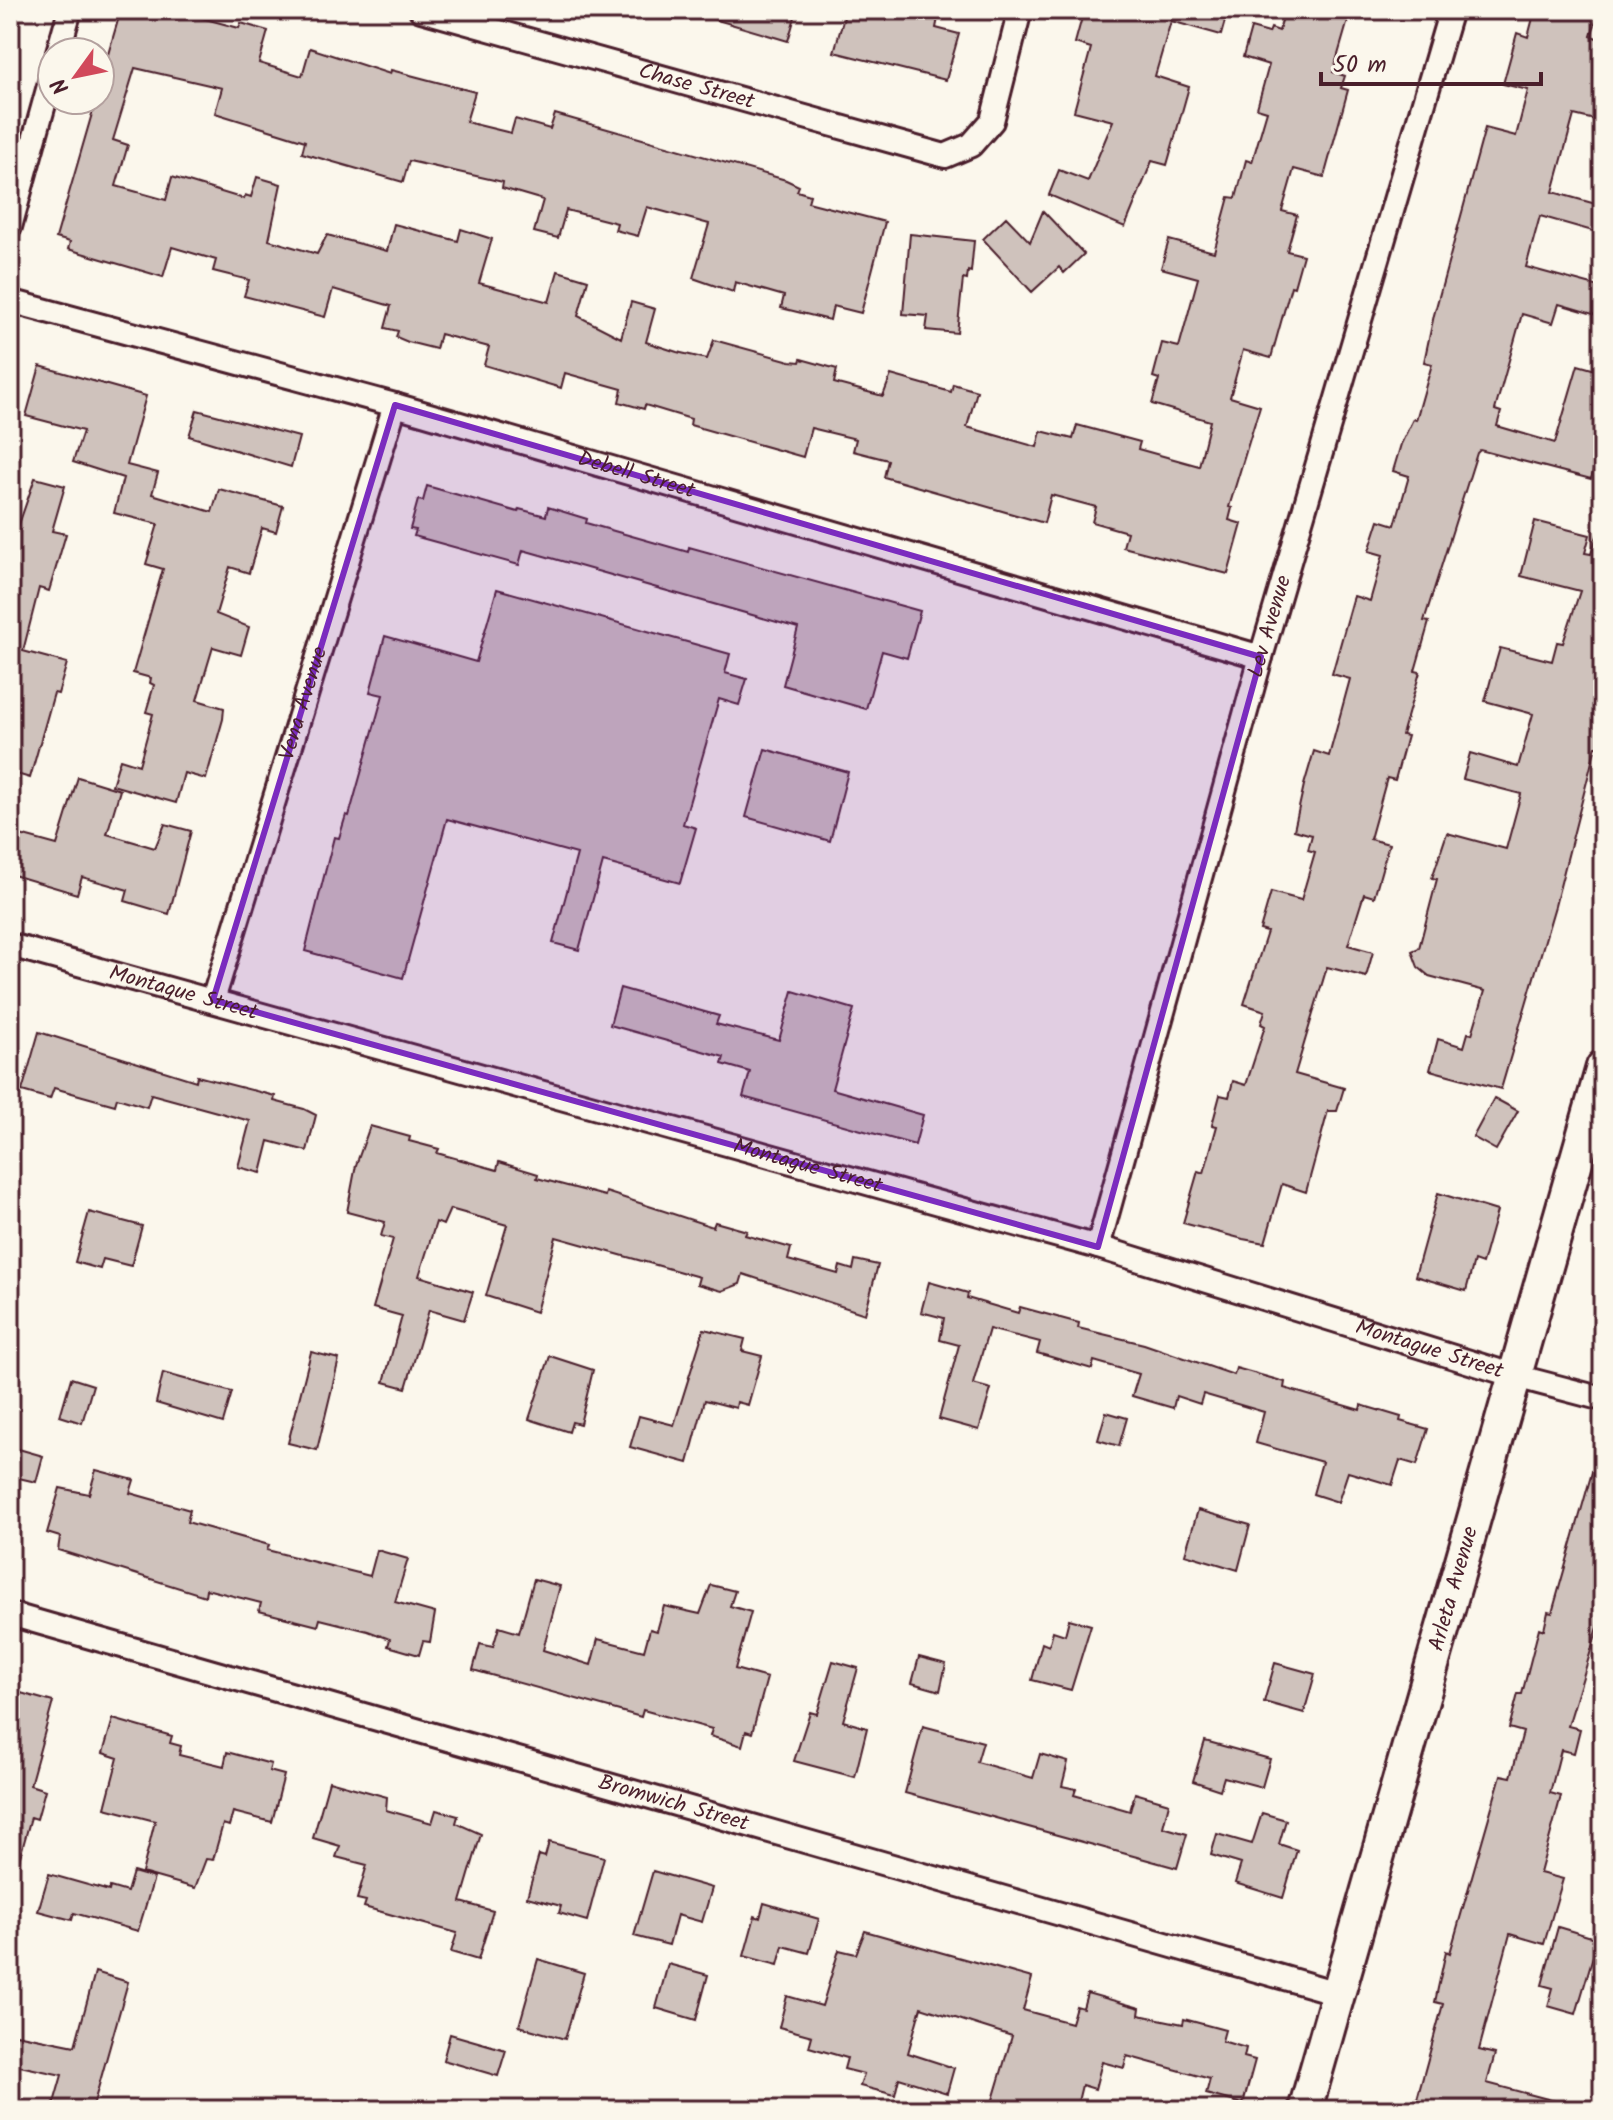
<svg xmlns="http://www.w3.org/2000/svg" width="1613" height="2120" viewBox="0 0 1613 2120" font-family="Kalam,sans-serif">
<rect width="100%" height="100%" fill="#fbf7ec"/>
<filter id="ink" filterUnits="userSpaceOnUse"><feTurbulence type="fractalNoise" baseFrequency=".0125" numOctaves="2"/><feDisplacementMap in="SourceGraphic" scale="16" xChannelSelector="R" yChannelSelector="G"/><feConvolveMatrix kernelMatrix="1 2 1 2 8 2 1 2 1" color-interpolation-filters="sRGB"/></filter>
<g filter="url(#ink)">
<path fill="#cfc2bc" stroke="#4a1f2b" stroke-width="2" d="M121,10H172L239,28L241,23L268,31L259,63L302,76L310,48L390,74L391,70L475,92L466,122L511,133L515,119L550,129L555,114L786,180L799,186L797,191L810,195L808,202L885,222L861,313L833,306L830,320L781,308L784,296L735,282L733,292L693,278L709,224L647,207L638,236L615,230L617,223L566,210L558,238L534,232L543,200L502,188L503,182L409,161L403,182L302,153L305,141L215,113L222,88L135,68L113,140L128,145L116,186L166,200L172,177L244,199L245,195L251,197L257,177L281,184L269,240L317,254L327,235L387,251L394,224L458,241L461,229L492,239L479,283L549,302L558,271L588,280L578,316L621,338L631,302L655,309L646,342L677,352L707,359L714,340L790,361L800,362L801,359L837,369L834,383L883,396L891,375L951,392L953,384L977,391L967,427L1037,447L1041,431L1073,439L1077,425L1140,442L1138,449L1199,466L1210,421L1152,404L1159,379L1153,377L1162,343L1179,347L1198,278L1161,268L1169,240L1214,252L1229,197L1236,198L1246,160L1252,162L1267,111L1257,108L1269,65L1243,57L1251,28L1269,33L1271,28L1279,31L1285,10H1351L1333,72L1345,76L1341,88L1348,90L1324,177L1294,169L1282,211L1297,215L1287,251L1303,255L1294,287L1291,286L1271,358L1243,350L1230,397L1260,406L1229,507L1232,508L1229,520L1242,524L1228,574L1123,547L1127,532L1092,522L1096,507L1051,495L1044,523L884,477L888,460L853,451L856,439L811,428L803,457L690,425L691,419L645,405L644,409L619,402L622,389L565,373L561,388L484,365L489,347L440,334L436,349L408,342L396,337L398,331L385,328L391,306L333,289L325,317L244,296L249,280L213,271L216,260L172,247L163,277L68,249L70,242L56,238L96,100H100L104,68Z
M708,10H797L788,41L707,17Z
M846,10H911L938,18L936,28L959,34L946,80L834,52Z
M1084,10H1228L1221,35L1171,21L1155,76L1189,87L1167,165L1152,161L1125,227L1049,195L1059,170L1088,181L1113,121L1074,111L1091,48L1075,43Z
M1535,10H1600L1591,36L1603,40V122L1574,115L1553,192L1603,206V234L1540,216L1526,267L1603,288V317L1559,304L1553,323L1522,314L1495,410L1501,412L1497,426L1555,443L1578,365L1603,372V436L1591,479L1480,450L1477,453L1424,621L1429,622L1415,671L1420,672L1402,735L1407,736L1395,780L1387,778L1370,839L1389,844L1374,897L1364,894L1348,945L1373,952L1366,977L1327,967L1295,1074L1344,1088L1337,1111H1328L1306,1192L1282,1184L1265,1243L1243,1239L1183,1223L1198,1171L1204,1173L1217,1126L1212,1125L1220,1095L1229,1097L1233,1081L1246,1085L1265,1026L1261,1024L1265,1011L1244,1004L1267,932L1260,930L1271,892L1301,900L1315,852L1308,850L1312,835L1294,830L1304,785L1314,751L1329,756L1350,679L1332,674L1354,596L1370,601L1383,555L1369,551L1379,520L1395,525L1409,476L1393,471L1401,444L1413,419L1416,420L1432,364L1424,362L1434,315L1485,128L1516,136L1528,90L1503,84L1517,33L1528,37Z
M1043,211L1084,254L1064,273L1059,267L1032,292L983,239L1006,217L1030,242Z
M910,234L974,241L971,272L968,271L967,280L963,279L957,333L926,330L928,316L903,314Z
M40,366L146,396L127,465L158,473L152,494L212,512L219,489L283,506L276,532L262,528L249,573L230,567L216,614L249,627L241,655L213,647L197,700L224,708L223,719L206,779L184,773L176,803L112,785L120,759L139,765L153,714L146,712L154,685L150,683L151,678L133,673L163,569L146,564L158,524L114,513L123,478L73,462L83,431L26,416Z
M197,410L299,437L291,467L189,436Z
M35,478L65,486L52,531L66,534L49,591L39,588L23,651L67,663L58,694L54,693L30,778L10,772V550Z
M427,486L518,512L519,509L546,516L548,507L587,519L586,523L688,552L689,547L920,611L907,658L882,651L866,709L783,685L798,628L523,550L519,565L414,536L416,530L410,529L418,500L423,501Z
M1535,521L1590,535L1585,553L1591,554L1598,533L1603,534V731L1599,746H1596L1555,906L1501,1089L1430,1070L1438,1039L1464,1047L1468,1033L1472,1034L1485,991L1429,976L1418,967L1412,951L1419,948L1437,879L1432,878L1447,833L1506,849L1521,794L1463,779L1470,753L1518,767L1533,714L1485,701L1492,675L1500,648L1552,661L1557,642L1563,643L1580,591L1521,576Z
M497,589L730,654L725,673L747,679L739,705L719,699L683,824L696,828L680,883L603,862L579,950L553,943L577,854L447,819L403,978L305,951L334,837L339,838L346,815L349,816L383,695L370,692L385,636L476,662Z
M765,749L848,772L830,841L746,817Z
M78,777L120,790L107,834L155,848L165,824L191,831L169,914L125,901L128,890L82,877L77,894L10,874L13,833L57,845Z
M620,988L719,1016L716,1024L779,1040L793,991L854,1009L832,1089L923,1115L915,1145L743,1097L750,1072L722,1064L724,1057L610,1025Z
M39,1032L196,1081L197,1076L275,1096L274,1101L304,1109L316,1115L307,1151L269,1141L261,1173L238,1167L250,1121L151,1094L147,1107L117,1098L115,1105L54,1088L50,1099L22,1091Z
M1494,1098L1518,1111L1496,1150L1473,1137Z
M370,1126L410,1137L409,1141L439,1149L437,1153L497,1170L499,1162L538,1174L537,1178L605,1196L606,1192L713,1227L715,1222L747,1231L745,1235L791,1248L788,1260L838,1274L840,1266L853,1270L855,1260L878,1265L865,1314L743,1274L740,1284L722,1291L697,1284L699,1277L556,1237L536,1312L486,1296L507,1225L450,1209L443,1225L436,1222L419,1276L473,1292L464,1320L429,1310L406,1388L384,1382L402,1316L373,1308L393,1239L381,1236L385,1222L347,1212L356,1165Z
M1438,1193L1497,1211L1482,1264L1474,1261L1466,1291L1415,1276Z
M89,1212L142,1226L131,1266L103,1259L100,1269L75,1262Z
M929,1282L968,1293L967,1298L1018,1313L1020,1307L1079,1323L1078,1328L1144,1344L1234,1375L1236,1368L1285,1382L1284,1388L1360,1410L1361,1405L1401,1417L1400,1421L1428,1429L1417,1465L1400,1460L1392,1485L1348,1472L1338,1502L1313,1494L1322,1462L1256,1443L1264,1412L1203,1394L1200,1404L1176,1396L1173,1408L1132,1396L1139,1374L1094,1361L1092,1369L1051,1357L1037,1353L1040,1342L989,1329L973,1384L991,1389L979,1430L939,1419L959,1345L940,1340L944,1318L921,1312Z
M704,1329L745,1339L742,1351L762,1356L748,1405L737,1402L736,1408L705,1400L688,1463L630,1447L639,1416L674,1425Z
M311,1352L339,1359L317,1450L288,1443Z
M550,1356L593,1370L580,1424L572,1422L569,1432L529,1419Z
M163,1373L232,1392L223,1423L156,1403Z
M71,1378L93,1385L82,1423L60,1416Z
M1106,1412L1127,1418L1119,1446L1098,1440Z
M15,1448L43,1456L36,1482L10,1476Z
M1596,1458L1603,1459V1611L1568,1726L1580,1729L1574,1753L1561,1750L1550,1793L1561,1796L1540,1873L1563,1879L1544,1944L1510,1934L1479,2050L1495,2054L1487,2083L1559,2102L1558,2110H1414L1443,2004L1435,2002L1446,1951L1450,1953L1501,1775L1511,1777L1523,1732L1509,1728L1518,1694H1522L1539,1628L1544,1630L1548,1612L1552,1613Z
M96,1470L134,1480L130,1493L190,1510L187,1522L269,1545L267,1550L370,1576L377,1550L408,1559L395,1602L435,1613L430,1642L423,1641L419,1655L388,1646L390,1639L368,1631L320,1619L318,1626L259,1611L261,1603L206,1589L205,1596L58,1550L60,1537L47,1533L60,1488L89,1494Z
M1198,1510L1250,1525L1238,1570L1185,1554Z
M534,1579L560,1586L543,1650L591,1665L598,1639L644,1651L650,1629L657,1631L664,1606L700,1614L711,1585L735,1591L730,1606L751,1612L735,1669L767,1678L752,1733L746,1731L742,1746L710,1736L712,1729L643,1710L641,1717L473,1670L480,1644L493,1647L499,1627L519,1633Z
M1069,1619L1091,1625L1071,1690L1032,1680L1042,1643L1049,1646L1053,1631L1065,1635Z
M919,1657L946,1664L940,1691L912,1683Z
M833,1661L858,1668L843,1721L867,1728L855,1777L794,1761L810,1712L817,1714Z
M1275,1663L1315,1674L1304,1713L1264,1702Z
M10,1690L53,1702L30,1785L45,1790L37,1819L31,1817L17,1868L10,1867Z
M113,1719L172,1736L170,1743L181,1746L179,1755L224,1766L227,1752L271,1764L269,1771L284,1775L272,1822L233,1812L229,1826L223,1824L213,1860L206,1859L195,1888L142,1873L155,1821L105,1808L118,1758L103,1753Z
M923,1726L983,1742L977,1762L1033,1778L1040,1754L1068,1762L1062,1786L1076,1789L1074,1795L1130,1811L1135,1793L1169,1803L1163,1827L1187,1834L1177,1868L905,1793Z
M1205,1741L1270,1759L1262,1787L1224,1777L1220,1790L1193,1781Z
M329,1781L387,1797L386,1810L432,1823L436,1810L458,1816L456,1823L481,1834L461,1902L493,1911L478,1960L451,1952L457,1933L364,1907L366,1901L357,1899L367,1865L336,1857L340,1846L313,1838Z
M1262,1813L1286,1820L1279,1844L1297,1850L1283,1898L1235,1883L1241,1864L1211,1855L1217,1834L1252,1844Z
M549,1842L604,1857L587,1921L559,1913L561,1906L527,1897L539,1855L545,1857Z
M653,1871L712,1888L702,1922L677,1915L669,1945L634,1936Z
M133,1872L154,1878L138,1931L74,1913L72,1920L38,1911L49,1874L109,1891L110,1887L127,1892Z
M764,1903L819,1919L809,1953L783,1946L778,1965L744,1956L755,1916L760,1918Z
M1558,1927L1598,1939L1576,2014L1548,2006L1553,1988L1542,1985Z
M865,1931L1032,1978L1023,2010L1071,2023L1076,2006L1083,2008L1087,1993L1140,2008L1139,2015L1183,2024L1184,2019L1225,2030L1222,2041L1246,2048L1244,2057L1255,2060L1243,2104L1206,2094L1210,2079L1127,2056L1124,2068L1102,2062L1095,2089L1082,2085L1076,2110H990L1012,2036L921,2007L908,2053L954,2068L947,2093L899,2078L895,2095L860,2086L864,2074L844,2069L847,2058L809,2047L812,2036L779,2027L787,1996L822,2006L839,1950L856,1954Z
M538,1959L584,1973L565,2039L519,2026Z
M668,1964L708,1975L696,2020L656,2008Z
M95,1972L128,1982L92,2110H52L62,2075L10,2064L16,2034L75,2046Z
M450,2034L506,2050L498,2076L443,2060Z"/>
<g fill="none" stroke-linecap="round" stroke-linejoin="round">
<defs>
<g id="minor">
<path id="s1" d="M421,10L945,156L971,145L992,121L1020,10"/>
<path d="M58,52L70,10"/>
<path d="M10,227L52,75"/>
<path id="s2" d="M10,301L395,405L1261,657"/>
<path id="s3" d="M10,945L1098,1247L1515,1376L1603,1399"/>
<path id="s4" d="M213,1000L395,405"/>
<path id="s5" d="M1098,1247L1261,657L1451,10"/>
<path id="s6" d="M10,1614L1337,1993"/>
</g>
<g id="secondary">
<path id="s7" d="M1305,2110L1603,1067"/>
</g>
</defs>
<use href="#minor" stroke="#4a1f2b" stroke-width="28"/>
<use href="#secondary" stroke="#4a1f2b" stroke-width="38"/>
<use href="#minor" stroke="#fbf7ec" stroke-width="22"/>
<use href="#secondary" stroke="#fbf7ec" stroke-width="32"/>
</g>
</g>
<path fill="#7b2cbf" fill-opacity="0.2" stroke="#7b2cbf" stroke-width="6" stroke-linejoin="round" d="M395,405L1261,657L1098,1247L213,1000Z"/>
<g text-anchor="middle" dominant-baseline="central" stroke-width="8" stroke-linejoin="round" paint-order="stroke">
<g font-size="22" fill="#4a1f2b" stroke="#fbf7ec">
<text stroke="none"><textPath href="#s1" startOffset="286">Chase Street</textPath></text>
<text stroke="none"><textPath href="#s2" startOffset="650">Debell Street</textPath></text>
<text stroke="none"><textPath href="#s5" startOffset="644">Lev Avenue</textPath></text>
<text stroke="none"><textPath href="#s4" startOffset="310">Vena Avenue</textPath></text>
<text stroke="none"><textPath href="#s3" startOffset="180">Montague Street</textPath></text>
<text stroke="none"><textPath href="#s3" startOffset="828">Montague Street</textPath></text>
<text stroke="none"><textPath href="#s3" startOffset="1476">Montague Street</textPath></text>
<text stroke="none"><textPath href="#s7" startOffset="542">Arleta Avenue</textPath></text>
<text stroke="none"><textPath href="#s6" startOffset="690">Bromwich Street</textPath></text>
</g>
</g>
<rect width="1613" height="2120" fill="none" stroke="#fbf7ec" stroke-width="40"/>
<rect x="20" y="20" width="1573" height="2080" fill="none" stroke="#4a1f2b" stroke-width="3" filter="url(#ink)"/>
<g transform="translate(76 76) rotate(237)"><circle r="38" fill="#fbf7ec" stroke="#b4a19f" stroke-width="2"/>
<path d="M0-6L14 30L0 20L-14 30Z" fill="#d1495b"/>
<text y="-12" font-size="22" font-weight="bold" text-anchor="middle" fill="#4a1f2b">N</text>
</g>
<path d="M1321 72v12h220v-12" fill="none" stroke="#4a1f2b" stroke-width="4"/>
<text x="1333" y="72" font-size="24" fill="#4a1f2b" stroke="#fbf7ec" stroke-width="6" paint-order="stroke">50 m</text>
</svg>
